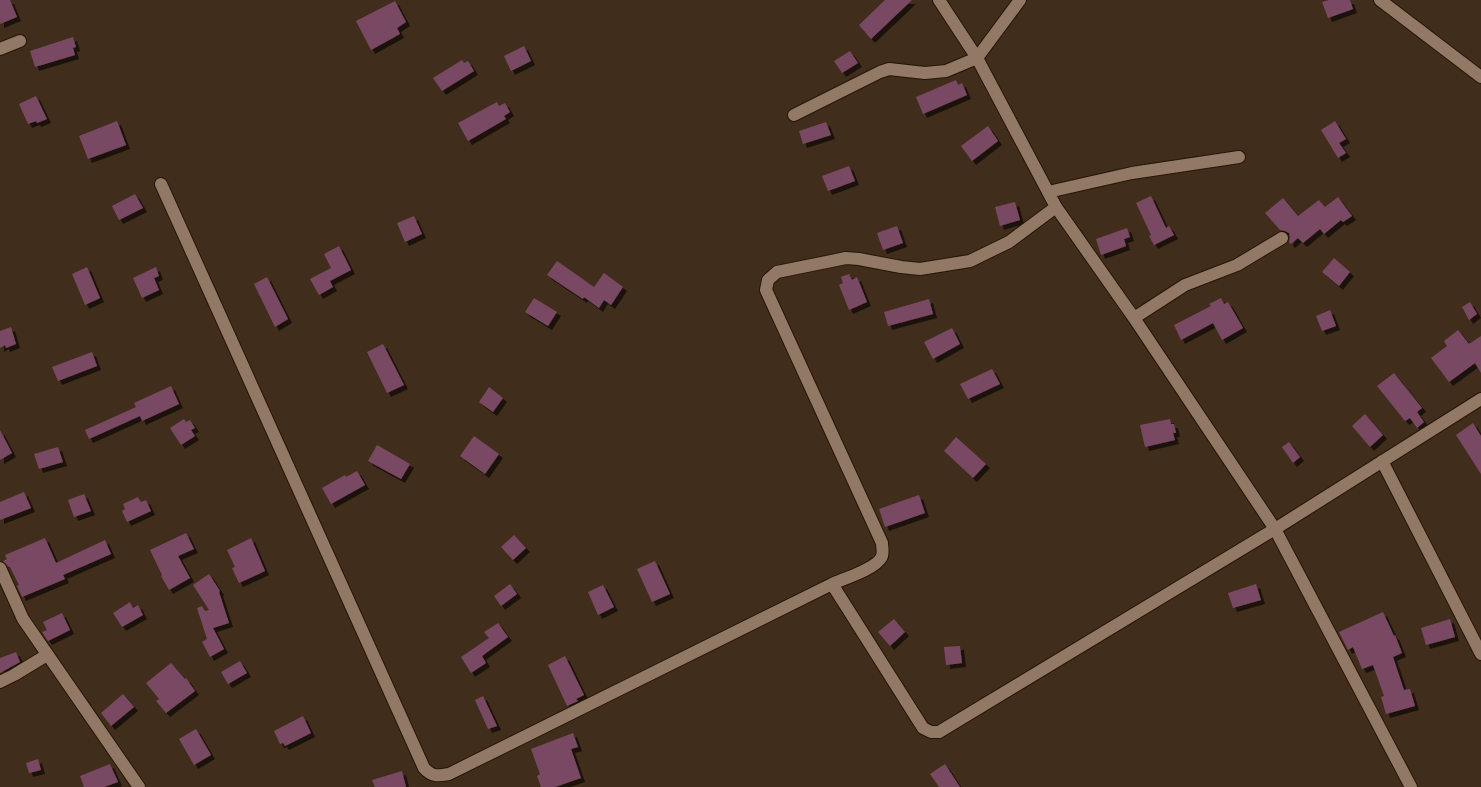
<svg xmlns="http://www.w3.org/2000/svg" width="1481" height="787" viewBox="0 0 1481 787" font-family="'Nunito Sans',sans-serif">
<defs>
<filter id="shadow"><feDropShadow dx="4" dy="4" stdDeviation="0" flood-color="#0009"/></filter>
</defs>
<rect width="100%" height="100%" fill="#412d1b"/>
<path fill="#794963" filter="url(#shadow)" d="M0,0H10L17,17L0,24Z
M885,0H912L871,39L859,25Z
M1329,0H1350L1353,9L1328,18L1322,2Z
M395,1L406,22L397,28L400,34L371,50L356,21Z
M73,37L76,47L73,48L75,55L35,67L30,51Z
M524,46L531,61L511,71L504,56Z
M850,51L858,63L842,73L834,61Z
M462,60L464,63L468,61L474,71L442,91L433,78Z
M956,80L958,85L962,83L967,95L923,114L916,97Z
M36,96L47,119L37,123L36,121L28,124L19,104Z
M497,102L499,106L505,103L510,112L504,116L506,119L468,141L458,123Z
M117,121L126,145L88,159L79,136Z
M1335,121L1346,139L1339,143L1346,153L1338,158L1321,130Z
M826,122L831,135L803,144L799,131Z
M988,126L998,141L972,161L961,146Z
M849,166L855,181L828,191L822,176Z
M135,194L143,208L119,220L112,206Z
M1151,196L1166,228L1169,226L1174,235L1154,245L1149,236L1151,235L1136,203Z
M1338,197L1352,216L1343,222L1341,220L1324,234L1320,229L1303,243L1298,238L1291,244L1289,242L1290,237L1289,233L1285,231L1280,230L1265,213L1283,198L1298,216L1319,200L1325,207Z
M1015,202L1020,220L1000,226L995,207Z
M414,216L422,234L405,242L397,223Z
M897,226L903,243L883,250L877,233Z
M1127,228L1130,237L1124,239L1126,246L1101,255L1096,239Z
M339,246L351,270L330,281L333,287L319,295L310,279L331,268L324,254Z
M1334,258L1350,272L1339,286L1322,272Z
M557,261L594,287L604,273L623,287L611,305L604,300L599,308L584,297L583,299L547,275Z
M87,267L100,298L85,305L72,274Z
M156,267L159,276L154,278L159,290L142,298L133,278Z
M849,274L852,280L857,277L867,302L849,310L839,285L843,283L841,277Z
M267,277L288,319L275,327L254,284Z
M534,298L557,312L548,326L525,312Z
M1221,298L1224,304L1228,302L1243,328L1222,340L1213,323L1181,340L1174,325L1211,306L1209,304Z
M929,299L933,314L888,326L884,312Z
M1470,302L1477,314L1469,320L1462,307Z
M1330,310L1336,326L1322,331L1316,316Z
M11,327L16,344L6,348L5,345L0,348V331Z
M952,328L960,344L933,359L924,342Z
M1458,330L1469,344L1481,336V373L1475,363L1449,382L1431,358L1447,346L1444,341Z
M383,344L404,385L387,393L367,352Z
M92,352L97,366L58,381L52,367Z
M992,369L1000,384L968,399L960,384Z
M1394,373L1422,408L1417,412L1424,422L1417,428L1410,418L1405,421L1377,386Z
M171,386L179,404L142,421L140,416L89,439L85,430L136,407L134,403Z
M489,387L503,398L493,412L479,402Z
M1365,414L1383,435L1370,447L1352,426Z
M184,419L186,422L190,420L195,428L191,430L195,436L181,445L170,428Z
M1170,419L1171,424H1174L1176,433H1173L1175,440L1145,447L1140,425Z
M1473,423L1481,436V474L1456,435Z
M0,430L12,453L0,460Z
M474,436L499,454L485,474L460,456Z
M956,437L986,464L973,478L944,451Z
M1289,442L1300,457L1293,463L1282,447Z
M377,445L410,464L401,479L368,461Z
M58,447L63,462L39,469L34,454Z
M357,471L365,485L331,504L322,488L345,475L346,477Z
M24,492L31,508L0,520V502Z
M84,494L91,511L74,517L68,500Z
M919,495L925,513L885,527L879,509Z
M138,497L141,502L146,500L151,511L127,522L122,511L125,509L123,504Z
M186,533L194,549L178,556L190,578L169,590L161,576L162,575L150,550Z
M514,535L526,548L513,560L501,547Z
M45,538L56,563L105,540L111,554L63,575L65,579L22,597L17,586L19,585L10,567H9L3,561L7,559L5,555Z
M251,538L265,571L239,583L232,568L235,567L227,550Z
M655,561L670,594L652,602L637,569Z
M209,574L220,591L219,592L229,623L213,628L224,649L210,657L202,642L207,639L197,608L202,606L205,611L209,610L193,585Z
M510,584L517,594L501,606L494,596Z
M1256,584L1261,600L1233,608L1228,593Z
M603,585L614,607L598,615L588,592Z
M130,602L133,608L138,605L143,615L122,627L113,613Z
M1383,612L1394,636L1395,635L1402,653L1393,657L1404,690L1410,689L1415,706L1386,714L1381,697L1384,696L1373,665L1362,669L1353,647L1348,650L1339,632Z
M62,613L70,630L48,641L42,632L47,630L43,622Z
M894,619L905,632L890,646L878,632Z
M1450,619L1455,637L1426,645L1421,628Z
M498,623L508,637L482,656L486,663L471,673L461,657L489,638L484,632Z
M960,646L962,663L946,665L944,647Z
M16,652L20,662L0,673V658Z
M565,656L584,695L576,699L578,701L567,706L548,665Z
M240,661L247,673L228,684L221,672Z
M171,663L185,679L186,678L195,691L166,713L156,701L159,699L146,683Z
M123,694L134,707L111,726L101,713Z
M483,696L497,726L488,729L475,700Z
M303,716L311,733L285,746L283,743L280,744L274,731Z
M196,729L211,755L194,765L179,739Z
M573,733L578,747L571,749L581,778L555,787H541L537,776L540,774L531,749Z
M38,759L41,770L29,773L26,763Z
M110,764L118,782L104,787H84L80,776Z
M945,764L960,787H939L930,774Z
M402,771L406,787H375L372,780Z"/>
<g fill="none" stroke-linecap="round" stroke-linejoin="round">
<defs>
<path id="minor" d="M1380,0L1481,77
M0,49L20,41
M794,115L880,72L889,69L925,73L946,71L977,58L1020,0
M161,184L424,768C432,777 438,776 449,774L832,584L923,728L931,732H939L1275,529L1134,318L1056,207L977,58L939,0
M1048,192L1132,173L1239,157
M1134,318L1185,285L1237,265L1282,238
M1382,461L1481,654
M0,568L23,619L139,787
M832,584C843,579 875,569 881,558C884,554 882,548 882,543L766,290L768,280L777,272L846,258L859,259L901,267L920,269L970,261L1009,242L1056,207
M0,682L14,675L47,655
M1411,787L1275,529L1481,399"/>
</defs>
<use href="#minor" stroke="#271504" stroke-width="14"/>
<use href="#minor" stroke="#917965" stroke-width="12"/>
</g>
</svg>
